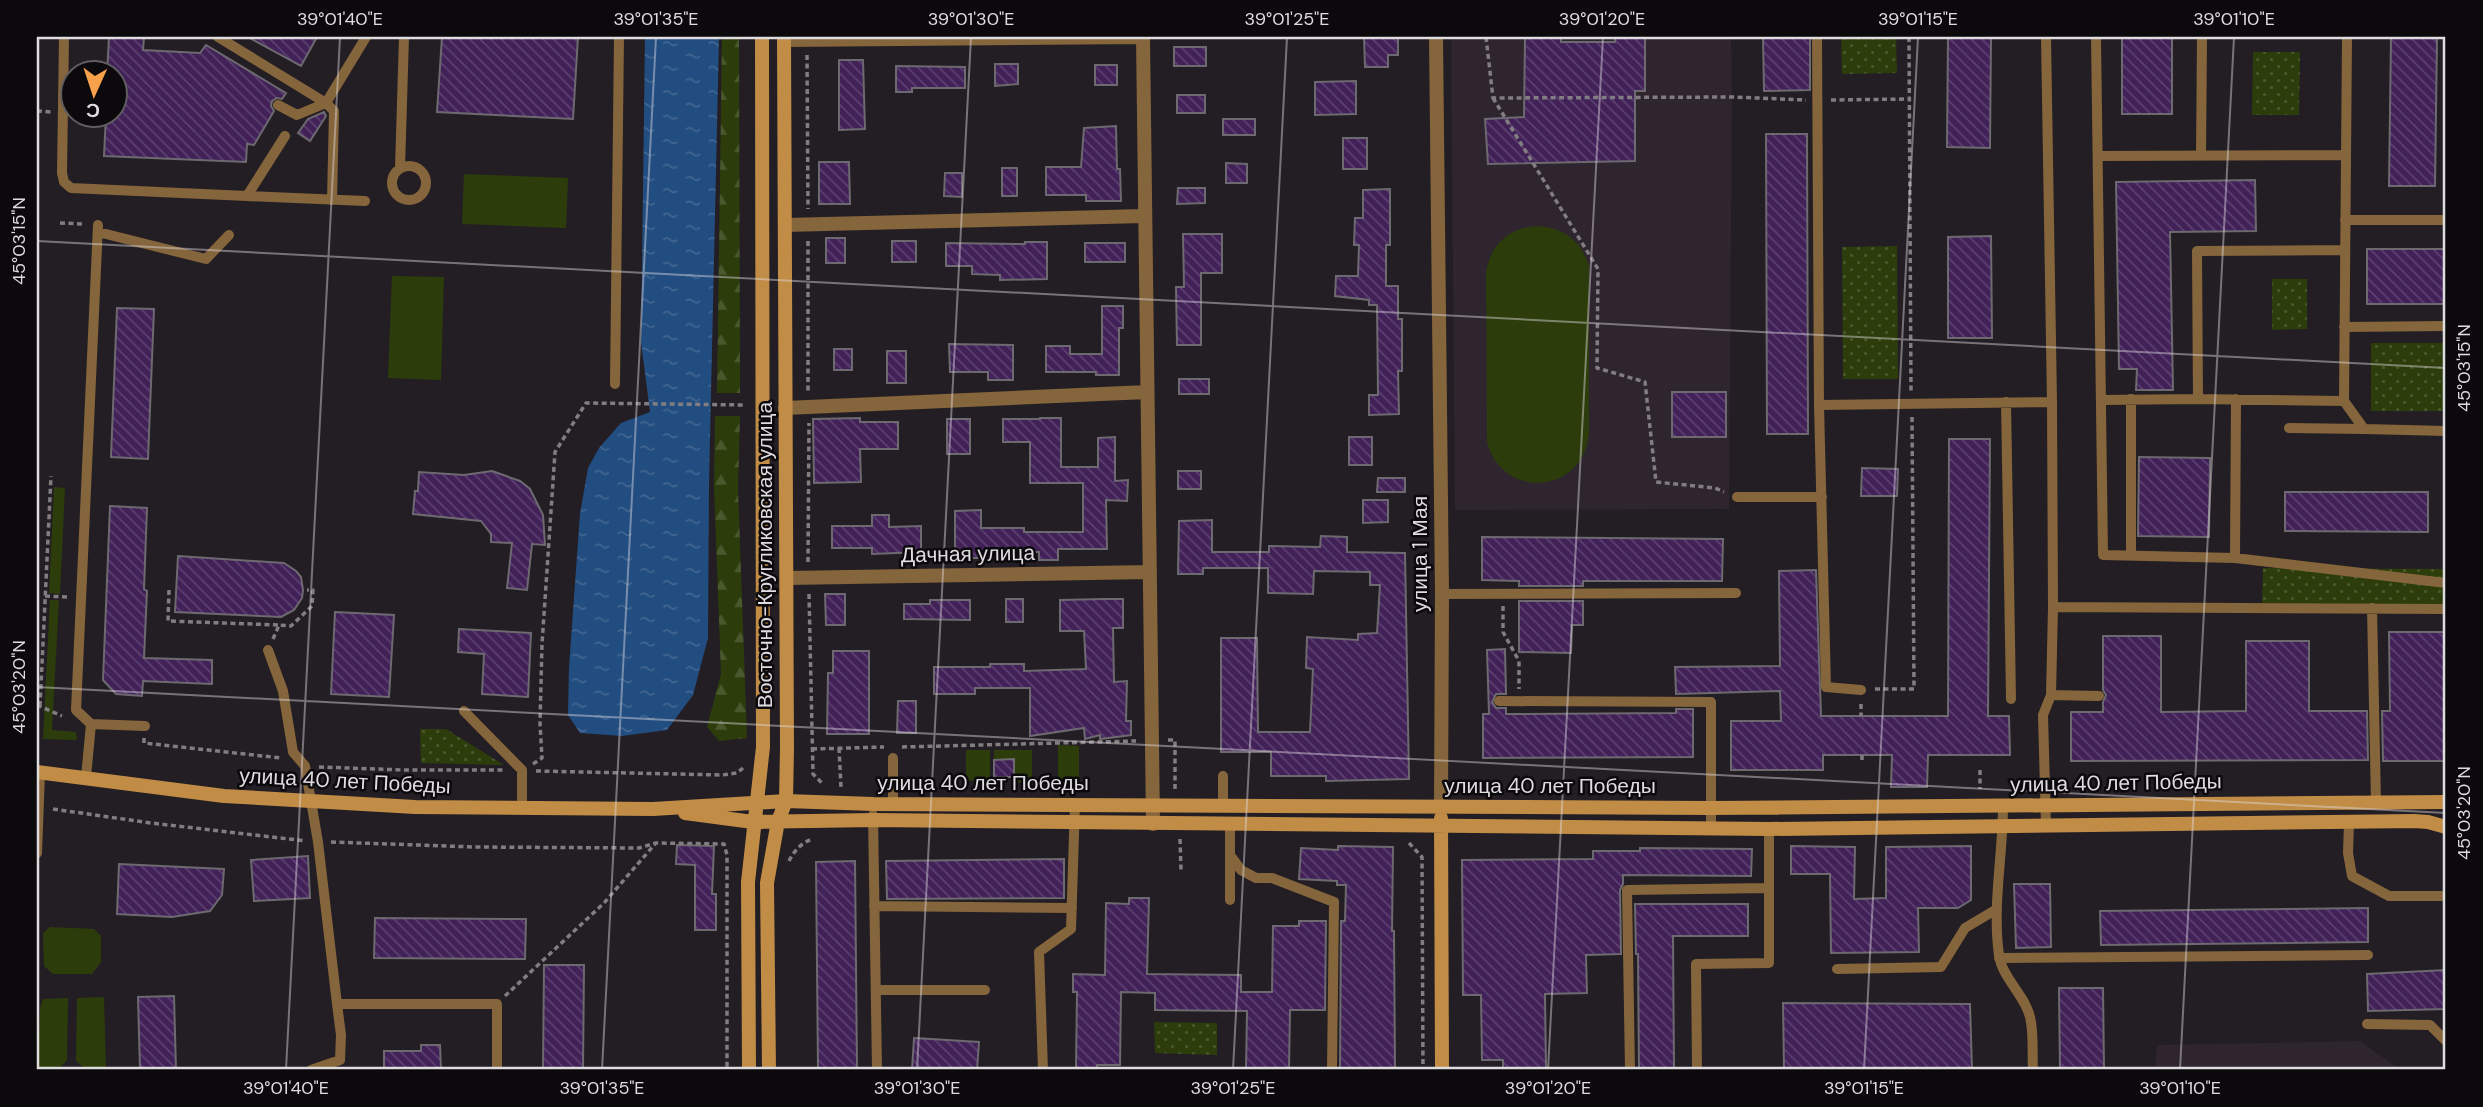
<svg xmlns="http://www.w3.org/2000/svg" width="2483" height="1107" viewBox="0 0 2483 1107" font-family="'DM Sans',sans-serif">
<defs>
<pattern id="forest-firs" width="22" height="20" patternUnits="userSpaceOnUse" patternTransform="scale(1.75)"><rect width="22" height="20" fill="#2c3d0b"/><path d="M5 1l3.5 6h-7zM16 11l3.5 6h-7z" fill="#4a582e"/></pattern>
<pattern id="park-dots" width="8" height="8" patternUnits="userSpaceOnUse" patternTransform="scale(1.75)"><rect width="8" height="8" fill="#2c3d0b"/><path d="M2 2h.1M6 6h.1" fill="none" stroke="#4a582e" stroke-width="1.8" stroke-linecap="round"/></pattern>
<pattern id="water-ripples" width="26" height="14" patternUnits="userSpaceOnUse" patternTransform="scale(1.75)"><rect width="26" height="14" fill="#224d80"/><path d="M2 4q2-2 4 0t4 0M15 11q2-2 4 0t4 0" fill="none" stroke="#426692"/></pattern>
<pattern id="building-back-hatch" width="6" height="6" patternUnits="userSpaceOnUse" patternTransform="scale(1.75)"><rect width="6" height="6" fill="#412158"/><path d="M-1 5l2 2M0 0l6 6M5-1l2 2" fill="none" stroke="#5c4170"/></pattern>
</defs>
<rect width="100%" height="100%" fill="#231e23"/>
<path fill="#2e252f" d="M1451,37H1731L1732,97L1729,509L1455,510Z
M2360,1041L2401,1070H2155L2157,1045Z"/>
<path fill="#2c3d0b" d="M464,174L568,178L566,228L462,224Z
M1536,226C1563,227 1581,240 1589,266V434C1583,495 1502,500 1487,442L1486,274C1489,246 1508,228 1536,226Z
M392,276L444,277L441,380L388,378Z
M54,487L65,488L60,594L49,593Z
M50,600H59L52,730L76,732L77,740L43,739Z
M1058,745L1079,746V779H1058Z
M966,750H990V780L966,781Z
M994,750H1032V783H1014L1013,760H994Z
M50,927L94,929L101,936V962L92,974H53L44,966L43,933Z
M104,997L106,1070H87L76,1061L77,998Z
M68,998L67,1060L58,1070H38L40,1008L43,999Z"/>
<path fill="url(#forest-firs)" d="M722,37H739L740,393H717Z
M715,416H740L738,489L747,738L719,741L707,727L721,674L714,488Z"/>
<path fill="url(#park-dots)" d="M1841,37H1896L1897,73L1842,74Z
M2253,52H2300L2299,115H2252Z
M1897,246L1898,379H1843L1842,247Z
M2272,279H2307V329L2272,330Z
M2371,343H2446V411H2371Z
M2263,568L2446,569V606L2262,603Z
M420,729H446L504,765L421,763Z
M1154,1022L1217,1023V1055L1155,1053Z"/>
<path fill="url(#water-ripples)" d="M645,37H719L709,483L708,638L693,695L667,730L622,736L580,733L568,715L569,667L580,514L588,468L599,448L621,423L650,412L641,342Z"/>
<path fill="url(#building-back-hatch)" stroke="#6d6970" stroke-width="2" d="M109,37H144L143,50L200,53L206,45L286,93L282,99L277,98L272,101L271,106L274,111L254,145L247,144L246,162L104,156L106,116H116V74H107Z
M248,37H317L301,66Z
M442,37H578L573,119L437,112Z
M1364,37H1398V55H1388V67H1365Z
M1525,37H1561V42H1615V37H1645V91H1635V161L1488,164L1485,119L1524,117Z
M1763,37H1810V90L1764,91Z
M1948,37H1991L1990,148L1947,147Z
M2122,37H2172V114H2122Z
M2391,37H2437L2435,186H2389Z
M1174,47H1206V66H1174Z
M839,60H863L865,129L839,130Z
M995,64H1018V84L995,86Z
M1095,65H1117V85H1095Z
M896,66L965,67V88H912V92H896Z
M1356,81V114L1315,115V82Z
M1177,95H1205V113H1177Z
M324,112L326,116L310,141L298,133L308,119Z
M1223,119H1255V135H1223Z
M1116,126L1117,169H1120L1121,201H1086V195H1046V167H1081L1084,128Z
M1766,134H1807L1808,434H1767Z
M1343,138H1367V169H1343Z
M819,162H849L850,204H819Z
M1226,163L1247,164V183H1226Z
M1002,168H1017V196H1002Z
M945,173H962V197L944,196Z
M2255,180L2256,231L2170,232L2173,390H2136L2137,369H2119L2116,182Z
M1178,188H1205V203L1177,204Z
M1390,189V245H1386V286H1398V319H1402V371H1398L1399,414L1369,415V395H1378L1377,305H1369V300L1335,296L1336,276H1358L1359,245H1354L1355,218H1363V190Z
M1183,234H1222V273H1201V345H1177L1176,287H1184Z
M1991,236L1992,338H1948V237Z
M826,238H845V263H826Z
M892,241H916V262H892Z
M1025,242H1047V279L1000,280V275L972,274V266H946V243L1025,244Z
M1085,243H1125V262H1085Z
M2367,249H2446V304H2367Z
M1102,306H1123V328H1119V375H1096V372H1046V346H1070V354H1102Z
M117,308L154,309L148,459L111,457Z
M949,344L1013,345V380H988V372H950Z
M834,349H852V370H834Z
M887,351H906V383H887Z
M1179,379H1209V394H1179Z
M1672,392H1726V437H1672Z
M860,418V422H898V449H860L861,482L814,483L813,419Z
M1040,418H1061V467H1098V438L1115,437V481L1128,480L1127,501L1106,500L1107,549H1058V560H1039V552H981V558H955V511L981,510V528H1024V532H1083V483H1030V442H1003V419H1040Z
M947,419H970V454H947Z
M1349,437H1372V465H1349Z
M1949,439H1990L1988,716H2009L2010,755H1928L1927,787H1891L1892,755H1823V770H1731V721H1781L1780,691L1676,694L1675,667L1780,666L1779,571L1816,570L1821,716H1948Z
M2139,457L2210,458L2209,537L2138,536Z
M1862,468L1898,469L1897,496H1861Z
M492,471L520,481L530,489L543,515L545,545L532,544L527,590L507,588L512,543L491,542V534L481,521L413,514L415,491H418L419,472L464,475Z
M1178,471H1201V489H1178Z
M1378,478H1405V492H1377Z
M2285,492H2428V532L2285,531Z
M1363,500H1388V522L1363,523Z
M110,506L147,508L144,589L147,591L144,658L212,660V684L143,681L142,696L116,694L103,680Z
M872,515H889V527L921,526V552L872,554V548H832V526H872Z
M1212,520V552H1269V546L1320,547L1321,536L1347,537V552L1405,553L1409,779L1326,781V776H1271V752H1221V638H1257L1258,732H1310L1313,669L1306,668L1307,637L1358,640V634L1377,633L1380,585H1370V572L1314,571L1313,594L1268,593V568H1203V574H1178L1179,521Z
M1482,537L1723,539L1722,581H1583V586H1519V581L1482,580Z
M178,556L284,563L296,571L301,577L303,590L302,598L294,610L281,617L175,612Z
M825,594H845V625H826Z
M1006,599H1023V622H1006Z
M1103,599H1123V628H1113L1114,682L1127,681L1126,721H1131V735L1100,739V735L1085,739L1084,728L1030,736V688H975V694H934V667H990V664H1024V671L1086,669L1084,631H1060V600Z
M930,600H970V620L904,619V604H930Z
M1519,601H1583V625H1572L1571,653L1519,652Z
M335,612L394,615L389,697L331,694Z
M459,629L531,633L528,697L482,694L484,654L458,652Z
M2389,632H2446V761H2383L2382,711H2390Z
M2103,636H2161V712L2246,711V641H2309V711H2367L2368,760L2071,761V712H2103V702L2106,695L2103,690Z
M1505,649L1506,694H1496L1492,702L1496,708H1506V714L1676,713V709H1693V757L1483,758V714H1489L1487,650Z
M833,651H869V734H827L828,673H833Z
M898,701H916V733H897Z
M1014,759V777H994V760Z
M677,845L714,846L712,894H716V930H695V865L676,864Z
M1338,846L1393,847L1392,931H1394L1395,1070H1340L1341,921H1345L1346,885H1337V881L1299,879L1301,848L1338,850Z
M1791,846L1855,847L1854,899L1886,898V847L1971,846V900L1958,908H1918L1919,952L1831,953L1830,874H1791Z
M1640,848L1752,849L1751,876L1623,875V884L1620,890L1621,954L1586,955L1587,993L1545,994L1546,1070H1503V1060H1482L1481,995H1463L1462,860L1593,859V851H1640Z
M308,856L310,898L254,901L251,860Z
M1064,859V898L887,899L886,861Z
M855,861L857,1070H818L816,862Z
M119,864L224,869L222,895L210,911L172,917L117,914Z
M2014,884H2050L2051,947L2016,948Z
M1129,898H1149L1147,974L1241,975V992H1272L1273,926H1299V921H1326L1325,1010H1290L1289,1070H1246L1247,1011L1155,1010V993L1121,992L1120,1065H1097V1070H1076L1077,992H1073V974L1105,975L1106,903L1129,904Z
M1635,904H1748V936H1673L1674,1070H1639L1638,954H1636Z
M2368,908V942L2101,945L2100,911Z
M375,918L526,919L525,959L374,958Z
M544,965H584L583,1070H543Z
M2446,970V1009L2368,1011L2367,974Z
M2059,988H2103L2104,1070H2060Z
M174,996L176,1070H140L138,997Z
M1783,1003L1970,1004L1972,1070H1784Z
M914,1038L979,1042L977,1070H912Z
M421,1045H440L441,1070H384V1051H421Z"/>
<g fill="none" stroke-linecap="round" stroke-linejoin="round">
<path stroke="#817d81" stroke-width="3.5" stroke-dasharray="5 3.5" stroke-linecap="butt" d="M1486,37L1493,98L1732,97L1806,100
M1909,37L1911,391
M807,55L808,209
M1493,98L1598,269L1597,368L1645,382L1656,482L1715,488L1724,492
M1831,100L1909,99
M37,111L51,112
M60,223L85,224
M808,241V391
M808,562L809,423
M169,590L168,621L279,625
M809,594L813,774L824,785
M45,596L67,597
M1503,606V632L1519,661V689
M273,639L279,625L291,626L312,606L313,590H307
M1875,689H1914L1912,417
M1861,704V716
M37,705L62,716
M40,706L51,476
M144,738V743L281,758
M1168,740H1175V789H1178
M902,747L1136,741
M839,748L841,788
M812,749L884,747
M1862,755V763
M533,764L542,758L540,723L542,644L555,452L586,403L745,405
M319,767L404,770H504
M1980,770V789
M536,771L722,775L737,773L743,768
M53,809L151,823L306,841
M1180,839L1181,870
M331,842L475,847L639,848L656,843L724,844L727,855V1070
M1409,843L1422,857L1423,1070
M789,861C794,851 802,842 813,839
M505,996L604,903L655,844"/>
<path stroke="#85653b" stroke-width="10" d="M64,37L62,173L64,182L71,188L247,196L285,136
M218,37L326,103L366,37
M1817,37L1819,405
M2096,37L2103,555L2235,558L2236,399
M278,105L297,115L326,103L334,111L332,200
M2098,156L2346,155
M2201,156L2202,37
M392 183a17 17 0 1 1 34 0a17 17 0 1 1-34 0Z
M400,168L404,37
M247,196L365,201
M2345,220H2446
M98,225L76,710L91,724L145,726
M98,232L206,259L229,235
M2344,327L2446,326
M615,384L619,37
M2198,399L2344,401L2347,37
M2102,400L2198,399L2197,251L2345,250
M2344,401L2364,429L2446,431
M2006,402L2011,699
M2289,428L2364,429
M1737,497H1822
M2131,555V399
M2235,558L2446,583
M1442,594L1736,593
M2053,607L2446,609
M2372,608L2376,803
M268,650L283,691L293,752L305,766L318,842L337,1004H497V1070
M1861,690L1826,687L1819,405L2052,402
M2051,695L2099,696
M1499,701L1711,702V828
M464,711L522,770V808
M1223,776V805
M86,777L91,724
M893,803V758
M2003,806C2003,855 1992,906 1999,955C2002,978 2025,995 2030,1017C2034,1033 2032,1053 2033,1070
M873,815L877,1070
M2349,823L2348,853L2352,876L2389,896H2446
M2046,826L2043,715L2051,695L2053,607L2052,402L2046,37
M37,853L40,773
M1230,855L1241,870L1256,878H1272L1334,902L1332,1070
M1230,900V824
M874,906L1072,908
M1999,958L2368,955
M1837,969L1941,967L1965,928L1997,909
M876,990H985
M2367,1024L2430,1025L2446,1041
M311,1070L340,1060L341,1035L337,1004
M1043,1070L1039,952L1071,929L1075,803
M1630,1070L1627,890L1768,888
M1697,1070L1696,964L1769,963V829"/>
<path stroke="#85653b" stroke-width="14" d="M1143,37L1153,824
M1436,37L1442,594L1441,807
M784,40L1143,37
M785,225L1144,216
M785,408L1147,392
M787,578L1150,572"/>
<path stroke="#c08c46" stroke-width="14" d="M37,772L224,796L415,807L653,809L786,801L873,804L1711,808L2446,802
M685,813L753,822L874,820L1769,829L2414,821L2428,822L2446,827
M1441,818L1442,1070
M749,1070L748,882L763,747L762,37
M769,1070L767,883L778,821L786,801L787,748L784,37"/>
</g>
<path fill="none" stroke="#dfdce0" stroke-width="2" stroke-opacity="0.45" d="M37,241L2446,368M37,687L2446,813M286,1070L340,37M602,1070L656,37M917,1070L971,37M1233,1070L1287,37M1548,1070L1603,37M1864,1070L1918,37M2180,1070L2234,37"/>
<g text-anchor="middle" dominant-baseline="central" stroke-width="5" stroke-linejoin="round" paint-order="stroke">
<g font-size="21" fill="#dfdce0" stroke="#0b090b">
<text transform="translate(968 554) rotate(-1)">Дачная улица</text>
<text transform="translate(1420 554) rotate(-90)">улица 1 Мая</text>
<text transform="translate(765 555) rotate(-90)">Восточно-Кругликовская улица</text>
<text transform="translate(345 781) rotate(3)">улица 40 лет Победы</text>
<text x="983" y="783">улица 40 лет Победы</text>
<text transform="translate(2116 783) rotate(-1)">улица 40 лет Победы</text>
<text x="1550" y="786">улица 40 лет Победы</text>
</g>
</g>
<rect width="2483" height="1107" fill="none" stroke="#0b090b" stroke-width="77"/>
<g transform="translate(94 94) rotate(183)"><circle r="33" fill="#0b090b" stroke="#605d60" stroke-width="2"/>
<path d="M0-5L12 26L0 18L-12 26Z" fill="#f7a14a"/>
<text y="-10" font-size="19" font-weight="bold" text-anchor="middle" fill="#dfdce0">С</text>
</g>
<rect x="38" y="38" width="2406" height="1030" fill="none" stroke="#dfdce0" stroke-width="2.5"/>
<g font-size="18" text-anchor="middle" fill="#dfdce0">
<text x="340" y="25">39°01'40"E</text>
<text x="656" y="25">39°01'35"E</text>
<text x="971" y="25">39°01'30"E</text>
<text x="1287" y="25">39°01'25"E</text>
<text x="1602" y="25">39°01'20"E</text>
<text x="1918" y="25">39°01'15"E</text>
<text x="2234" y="25">39°01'10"E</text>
<text transform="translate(19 241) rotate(-90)" y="6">45°03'15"N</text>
<text transform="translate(2464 368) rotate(-90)" y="6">45°03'15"N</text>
<text transform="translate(19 687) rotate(-90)" y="6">45°03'20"N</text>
<text transform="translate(2464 813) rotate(-90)" y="6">45°03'20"N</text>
<text x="286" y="1094">39°01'40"E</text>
<text x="602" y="1094">39°01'35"E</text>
<text x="917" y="1094">39°01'30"E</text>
<text x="1233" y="1094">39°01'25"E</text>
<text x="1548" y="1094">39°01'20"E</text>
<text x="1864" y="1094">39°01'15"E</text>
<text x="2180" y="1094">39°01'10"E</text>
</g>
</svg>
